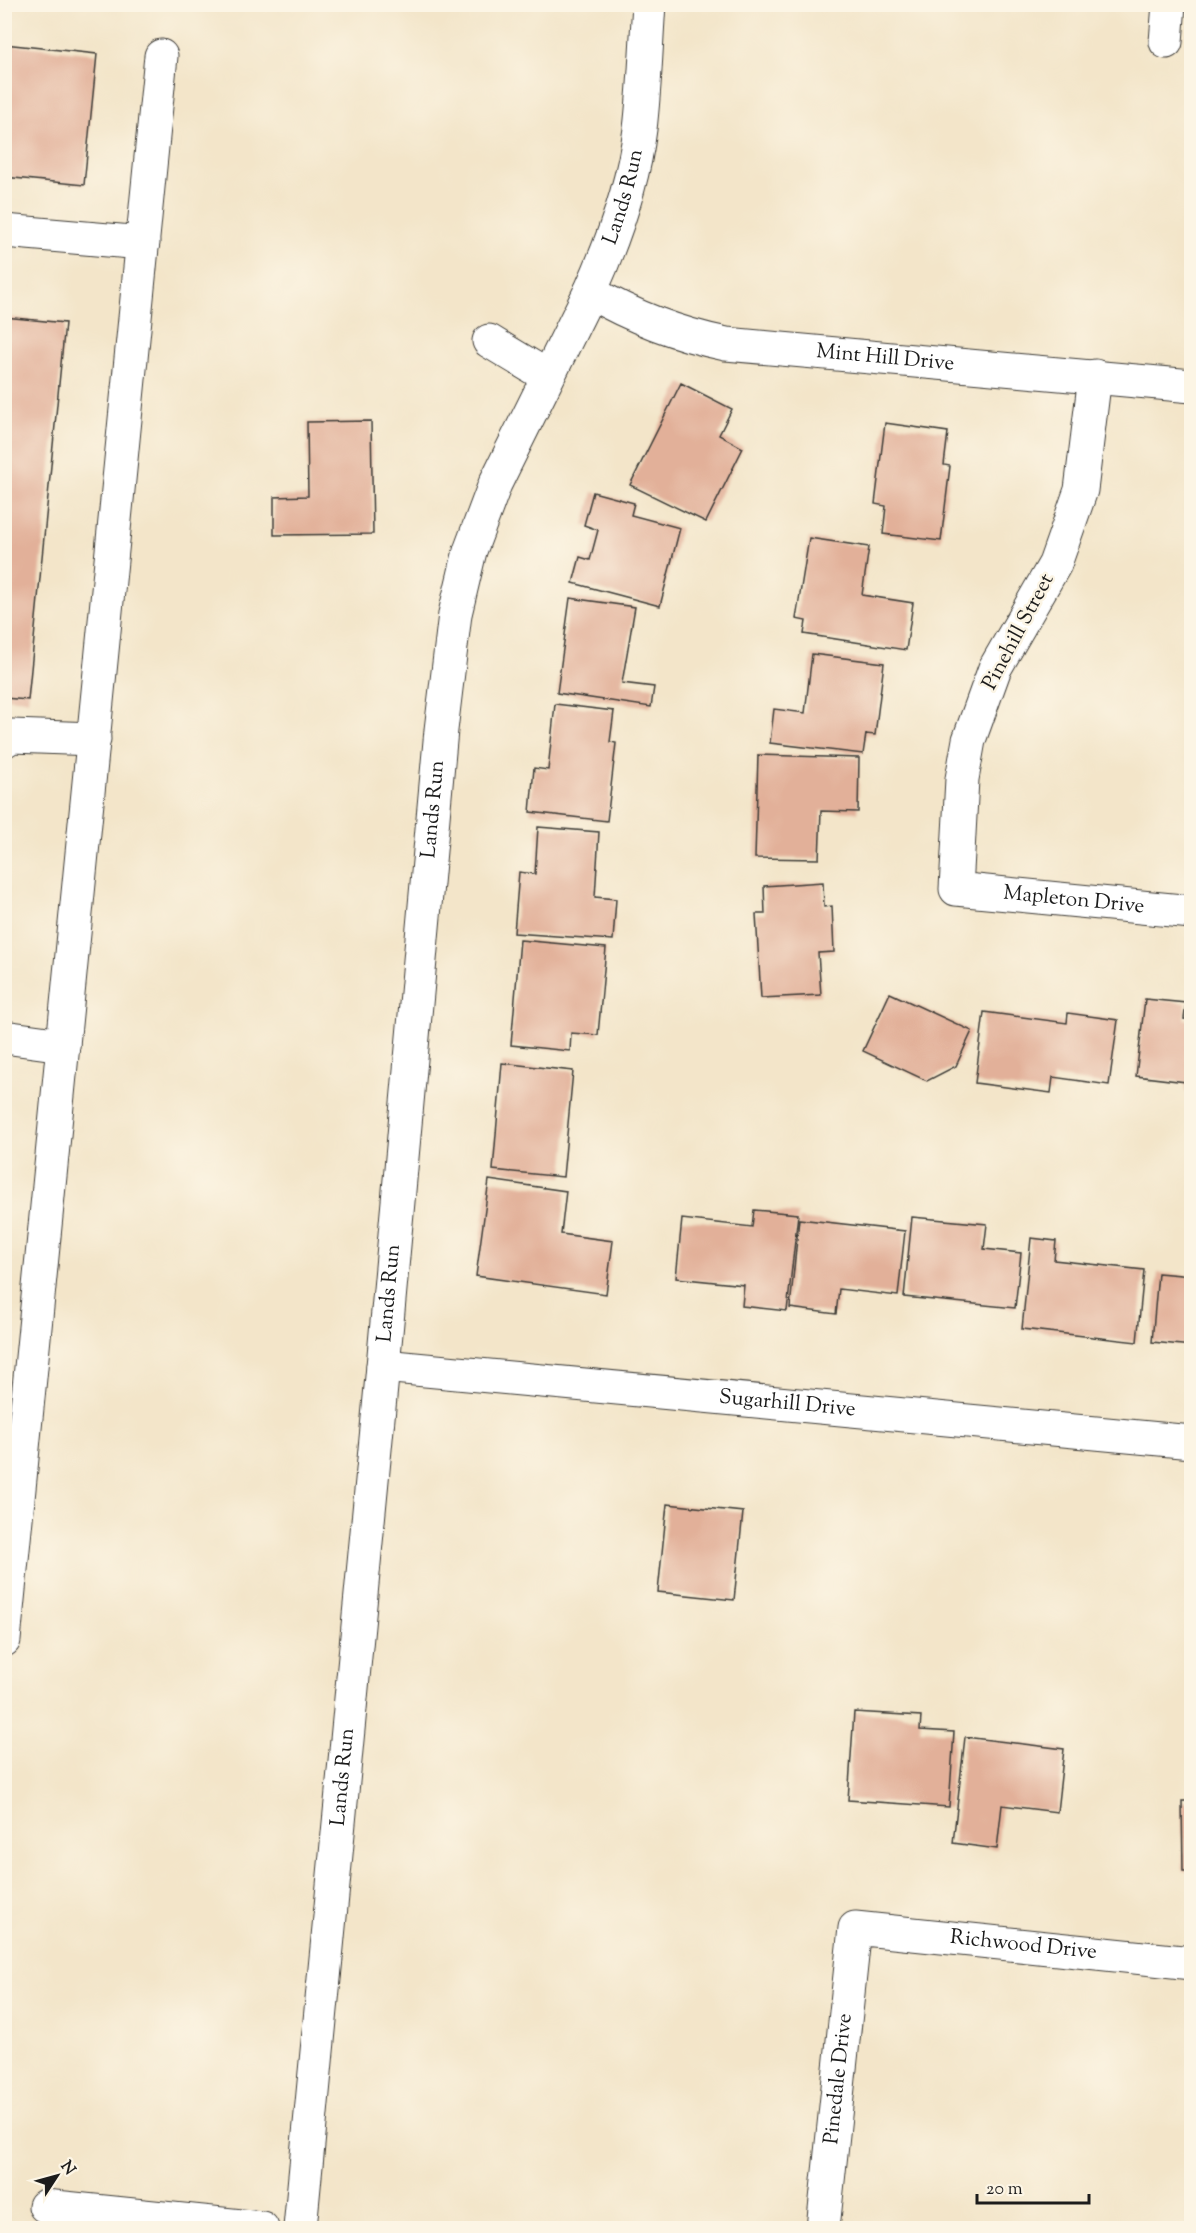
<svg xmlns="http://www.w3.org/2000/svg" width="1196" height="2233" viewBox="0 0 1196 2233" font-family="'Sorts Mill Goudy',serif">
<rect width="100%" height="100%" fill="#fcf5e5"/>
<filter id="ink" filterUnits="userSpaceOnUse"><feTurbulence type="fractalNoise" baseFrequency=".0167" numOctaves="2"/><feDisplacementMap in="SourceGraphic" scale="12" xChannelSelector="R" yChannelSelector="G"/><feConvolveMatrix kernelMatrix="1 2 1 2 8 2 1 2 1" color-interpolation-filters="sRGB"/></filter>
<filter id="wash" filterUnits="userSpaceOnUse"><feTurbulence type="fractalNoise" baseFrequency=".008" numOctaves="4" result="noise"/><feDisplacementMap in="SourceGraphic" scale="24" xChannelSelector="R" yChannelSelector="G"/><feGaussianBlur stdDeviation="1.35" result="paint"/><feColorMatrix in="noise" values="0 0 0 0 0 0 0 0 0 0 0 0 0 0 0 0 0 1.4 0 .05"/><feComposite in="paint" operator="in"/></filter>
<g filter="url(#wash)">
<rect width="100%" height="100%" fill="#f3e5c9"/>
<g id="blocks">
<path fill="#e2b099" d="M4,44L97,54L84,185L4,177Z
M4,317L65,323L28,700L4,698Z
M681,383L732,409L719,435L743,448L706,522L630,485Z
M371,421L373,534L274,535V497L308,496L307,422Z
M885,423L948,432L944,465L950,466L941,541L883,534L886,506L875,504Z
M593,492L634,503L631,515L680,528L660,606L573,583L580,557L590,560L598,530L584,525Z
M809,538L869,547L862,595L913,603L906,650L804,634L806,621L796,619Z
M570,598L635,607L622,683L654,687L651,707L557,693Z
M812,654L884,663L875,735L866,734L863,754L770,743L774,709L805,713Z
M555,704L614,711L610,742L616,743L607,821L530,812L534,768L548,770Z
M758,755L859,758L858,812L821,811L819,859L755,858Z
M538,827L599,832L595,897L616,899L613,940L514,933L519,872L535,874Z
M823,882L824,907L832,906L834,952L818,953L821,995L761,998L756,914H765L764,886Z
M520,940L606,948L598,1035L571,1033L570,1051L511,1045Z
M890,993L972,1031L956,1066L927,1081L863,1051Z
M1145,999L1186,1003L1184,1019L1192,1020V1093L1185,1092L1186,1082L1136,1076Z
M984,1012L1067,1023L1068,1013L1118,1020L1109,1085L1053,1077L1051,1093L975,1083Z
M502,1063L573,1071L563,1177L493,1170Z
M489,1180L566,1191L561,1234L613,1241L606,1294L476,1276Z
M754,1210L798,1214L787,1311L742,1306L744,1285L676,1278L682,1219L752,1227Z
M912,1217L987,1224L984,1249L1021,1253L1015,1308L904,1297Z
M799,1219L905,1231L898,1296L839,1289L836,1314L790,1308Z
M1031,1238L1056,1241L1054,1260L1144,1270L1137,1342L1022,1329Z
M1158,1273L1192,1276V1346L1152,1342Z
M667,1504L743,1512L734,1600L658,1592Z
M854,1712L921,1716L920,1730L954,1732L949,1807L848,1800Z
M965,1737L1064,1749L1057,1812L1002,1805L997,1849L953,1843Z
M1182,1801H1192V1871H1183Z"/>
</g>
</g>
<g filter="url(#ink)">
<use href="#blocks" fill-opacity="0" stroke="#3c3a36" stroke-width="1.5"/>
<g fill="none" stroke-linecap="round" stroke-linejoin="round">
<defs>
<g id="minor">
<path d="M1166,42L1169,4"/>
<path d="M4,231L143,243"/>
<path id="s1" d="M590,292C633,317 677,334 726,344L1192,386"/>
<path d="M489,341L547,376"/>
<path id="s2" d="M1095,376L1081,490L1055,564L995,668L969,740L962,779L956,889L1192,912"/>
<path d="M4,741L12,736L94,739"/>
<path d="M4,1037L63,1045"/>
<path id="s3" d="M383,1366L1192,1442"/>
<path d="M4,1640L161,56"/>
<path d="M45,2206L262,2228"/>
<path id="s4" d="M300,2228L383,1366L441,730L455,614L470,551L495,484L590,292C613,241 633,185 640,129C645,88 646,46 649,4"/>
<path id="s5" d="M823,2228L855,1928L1192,1963"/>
</g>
</defs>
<use href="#minor" stroke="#3c3a36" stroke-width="35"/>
<use href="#minor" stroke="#fff" stroke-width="33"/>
</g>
</g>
<g text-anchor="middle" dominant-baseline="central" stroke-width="5" stroke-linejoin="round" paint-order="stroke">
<g font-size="21" fill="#1c1c1c" stroke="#fcf5e5">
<text stroke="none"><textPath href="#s4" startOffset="2073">Lands Run</textPath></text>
<text stroke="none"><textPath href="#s1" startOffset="306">Mint Hill Drive</textPath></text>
<text transform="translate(1019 632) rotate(-62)">Pinehill Street</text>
<text stroke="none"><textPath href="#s4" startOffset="1425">Lands Run</textPath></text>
<text stroke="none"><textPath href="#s2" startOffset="658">Mapleton Drive</textPath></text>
<text stroke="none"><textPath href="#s4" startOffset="939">Lands Run</textPath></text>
<text stroke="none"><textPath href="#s3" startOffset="406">Sugarhill Drive</textPath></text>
<text stroke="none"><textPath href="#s4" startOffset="453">Lands Run</textPath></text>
<text stroke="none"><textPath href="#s5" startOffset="471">Richwood Drive</textPath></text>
<text stroke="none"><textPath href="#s5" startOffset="150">Pinedale Drive</textPath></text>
</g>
</g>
<rect width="1196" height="2233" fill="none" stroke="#fcf5e5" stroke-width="24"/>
<g transform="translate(57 2176) rotate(54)" stroke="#fcf5e5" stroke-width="4.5" paint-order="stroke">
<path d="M0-4.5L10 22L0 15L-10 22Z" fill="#1c1c1c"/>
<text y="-9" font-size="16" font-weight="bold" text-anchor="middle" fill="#1c1c1c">N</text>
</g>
<path d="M977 2194v9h112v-9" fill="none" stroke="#1c1c1c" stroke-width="3"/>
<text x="986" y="2194" font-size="18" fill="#1c1c1c" stroke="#fcf5e5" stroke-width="4.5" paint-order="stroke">20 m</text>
</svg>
